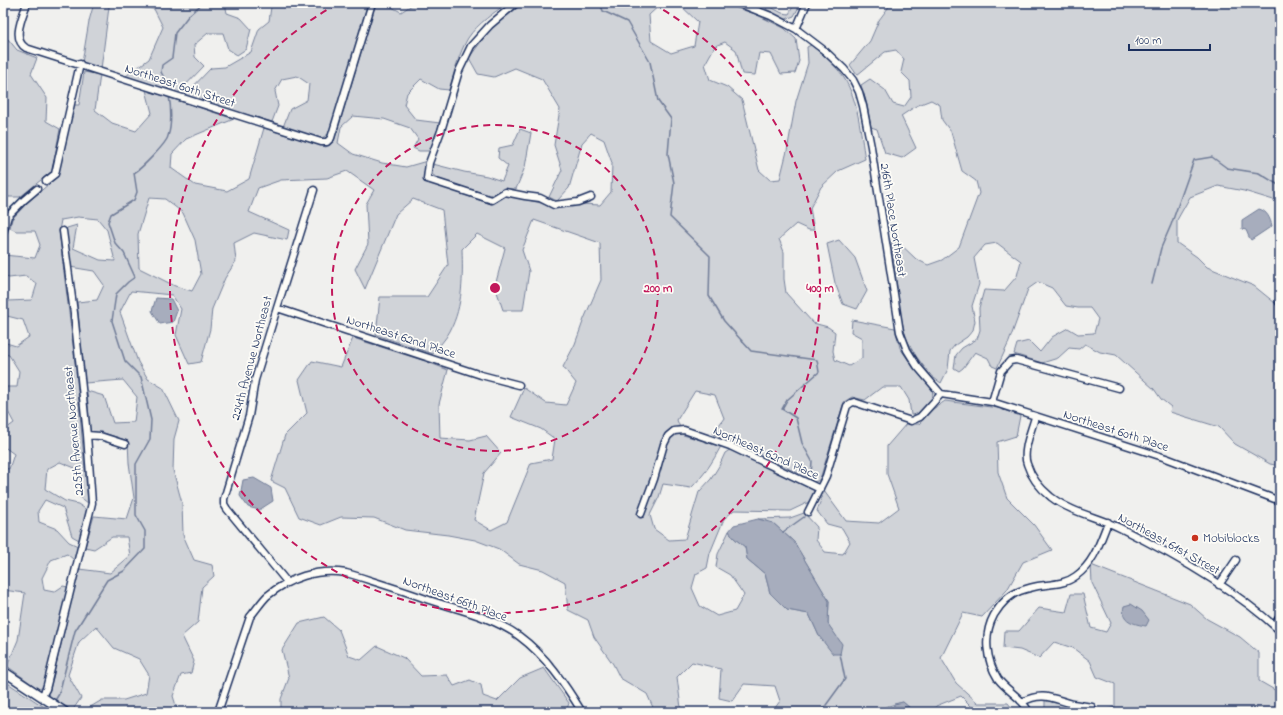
<svg xmlns="http://www.w3.org/2000/svg" width="1283" height="715" viewBox="0 0 1283 715" font-family="'Indie Flower',sans-serif">
<rect width="100%" height="100%" fill="#f0f0ee"/>
<filter id="ink" filterUnits="userSpaceOnUse"><feTurbulence type="fractalNoise" baseFrequency=".025" numOctaves="2"/><feDisplacementMap in="SourceGraphic" scale="8" xChannelSelector="R" yChannelSelector="G"/><feConvolveMatrix kernelMatrix="1 2 1 2 8 2 1 2 1" color-interpolation-filters="sRGB"/></filter>
<g filter="url(#ink)">
<path fill="#d0d3d8" stroke="#76819b" fill-rule="evenodd" d="M94,3H111L109,7L101,69L82,63L89,21Z
M128,3H165L169,5L180,3H225L227,13L241,18L251,29L246,49L237,55L228,49L223,33H208L194,45L195,57L204,66L178,93L126,76L149,59L163,27L154,9L134,7Z
M268,3H368L330,133L322,138L313,137L283,127L290,109L307,100L309,84L297,76L282,79L275,91L278,106L272,122L184,96L211,68L225,67L251,52L259,29L269,21L271,7Z
M376,3H384L401,12L415,3H507C494,13 478,23 468,38C459,53 454,73 449,90L439,89L421,79L407,93L404,105L416,120L440,123L430,151H419L413,148L418,139L410,128L384,119L353,116L341,127L338,143L353,154L382,163L406,167L427,161L424,181L491,204L506,195L541,203L555,209L581,204L600,205L611,192L612,163L604,140L591,133L582,143L569,188L557,201L549,197L562,170L554,145L560,109L542,79L515,68L494,77L478,74L469,58L491,28L524,3H662L649,15L651,41L671,53L694,46L698,22L678,3H722L755,14L784,28L796,39L799,61L795,73L781,74L771,54L759,53L755,75L742,74L736,50L725,42L715,46L705,64L710,80L727,87L742,100L759,170L770,180L780,179L787,151L796,101L808,63L807,47L811,45C822,54 837,66 844,78C859,102 860,131 865,159L838,171L821,187L810,208L814,230H809L796,224L779,239L784,252V279L786,293L813,323L828,327L835,332L833,351L835,360L849,366L862,358V338L851,332L852,320L895,328L900,348L912,365L932,388L933,397L917,414L911,415L909,400L901,387H882L865,400L852,397L844,402L820,479L816,482L732,441L713,434L724,418L715,395L695,391L677,420L683,435L721,446C712,463 705,474 691,488L663,484L659,497L650,515L654,529L669,540L685,539L699,492L711,479L719,466L725,453L731,449L815,491L809,502L790,511L734,510L724,519L710,553L707,568L696,574L692,588L700,606L717,616L735,611L744,595L730,575L716,567L718,554L729,531L734,538L745,547L747,559L765,574L770,593L787,610L809,614L819,636L841,644L828,624L829,601L794,542L773,523L758,519L790,518L804,513L817,527L816,540L825,552L843,554L850,542L842,528L827,524L817,511L824,491L846,521L879,523L899,508L887,474V446L906,424H919L933,409L945,401L998,408L1020,416L1016,436L997,442L998,472L1007,498L1034,525L1052,550L1023,562L1007,590L982,617L963,613L941,658L956,683L978,703H1008L1015,712H977L961,696L936,706L933,712H914L903,702L885,707V712H772L780,701L775,686L744,684L732,701L719,698L721,669L692,662L677,677L681,708L679,712H655L647,694L620,678L613,664L594,637L588,620L568,610L565,582L543,570L519,564L499,549L475,540L448,535L405,530L374,518L341,517L321,525L299,517L285,488L271,481L285,435L307,413L299,380L312,361L341,367L353,338L425,361L448,370L439,404L440,438L470,440L486,436L501,453L484,473L474,520L491,530L507,522L531,463L552,459L555,439L541,429L511,417L524,388L546,403L566,405L576,383L563,367L575,344L584,319L601,280L600,243L534,220L522,250L529,271L523,310H503L495,286L505,248L477,234L462,249C463,277 463,306 450,331C446,339 438,347 433,354L376,335L380,297H427L448,265L442,210L413,199L396,214L365,289L355,269L368,244L366,204L374,190L347,171L327,178L281,180L258,188L249,212L289,230L287,240L254,233L234,243L236,261L225,278L212,309L210,329L201,362L189,364L176,335L181,309L172,295L131,291L120,312L138,362L148,379L163,388L179,421L174,439L173,470L182,503L183,535L194,560L212,565L214,576L202,587L198,622L182,636L194,661L191,673L181,675L173,696L178,712H82L102,700H124L146,693L149,675L139,659L114,648L96,626L79,642L68,675L81,698L72,711L47,694L50,690L79,569L110,573L130,556L127,537H112L94,549L85,547L94,516L127,519L134,498L129,463L128,441L104,433L90,432L87,391L104,396L113,423L134,422L137,397L123,380L85,383L77,302L97,300L104,285L94,271L70,267L65,233L67,228L77,225L73,248L100,260L115,261L107,230L98,219L78,217L61,220L59,231L76,370L88,503L80,497V470L60,462L47,469L45,489L65,501L78,504L87,510L79,540L72,536L63,508L45,500L38,511L39,522L57,529L69,542L78,546L74,560L67,554L51,560L42,578L44,590L54,592L63,586L68,587L44,683L40,690L7,666L18,640L25,593L3,590V468L9,469L14,454L3,446V431L14,423L6,408L3,407V387H17L19,371L9,355L3,354V342L16,346L29,337L23,320L3,315V299L8,301L32,300L37,284L26,276L9,278L3,276V255L35,258L40,245L35,231H16L10,228L12,219L27,203L58,176L74,105H79L84,72L100,75L95,110L112,123L136,131L152,113L146,90L234,119L186,139L172,154L171,168L195,185L227,191L249,179L264,128L326,147L334,141ZM149,198L165,199L183,213L195,240L201,274L192,291L175,286L139,268L138,234Z
M795,3H801L794,16L786,19L766,9L767,5L782,13L789,14Z
M889,3H1280V202L1244,191L1218,186L1190,197L1177,220V243L1197,257L1207,267L1254,286L1280,307V466L1270,464L1235,444L1219,427L1170,412L1171,407L1161,399L1154,389L1116,355L1100,352L1085,344L1079,349L1069,348L1058,358L1042,363L1014,354L1017,344L1029,341L1040,352L1052,337L1068,328L1078,334L1094,333L1098,319L1090,308H1078L1066,306L1052,288L1038,282L1028,289L1009,342L997,368L992,366L988,358L975,352L963,368L959,371L954,368L956,355L962,348L977,339L980,330L979,308L984,290L1004,291L1017,276L1021,261L1010,253L997,243L985,245L974,258L979,284L972,306L975,321L973,330L967,337L955,345L950,351L948,369L941,383L931,376L916,356L906,338L901,317L891,241H897L916,259L928,265L942,260L959,247L979,193L976,181L962,171L951,132L942,120L940,105L931,100L916,106L901,116L916,148L902,158L885,153L877,129L871,127L867,105L861,85L870,79L885,90L893,104L904,107L911,97L910,81L901,72L904,59L896,50L885,52L857,75L850,65L870,41L879,20L888,8Z
M8,39L17,50L37,58L31,74L47,98L46,121L60,129L52,171L20,197H3V47H5Z
M520,129L531,133L525,167L516,189H504L493,195H488L438,179L432,174L433,164L464,172L487,176L502,181L508,166L498,158L499,148L513,145Z
M839,240L855,258L867,291L857,309L843,304L835,283L827,244Z
M1091,565L1190,604L1207,619L1240,637L1259,653V681L1280,693V712H1100L1115,707V684L1097,677L1090,661L1073,648L1054,642L1039,658L1020,650L1003,648L1004,631H1019L1039,608L1066,612L1071,594H1083L1091,628L1106,632L1111,623L1092,583Z
M324,617L339,630L349,656L361,660L377,646L404,658L421,676L447,675L454,686L470,680L481,685L483,696L497,701L520,678L544,668L569,703L566,712H281V699L289,678L282,650L299,623Z
M3,680L52,712H38L25,708H15L10,712H3Z
M1045,700L1061,704L1084,712H1045Z"/>
<path fill="#a7adbd" stroke="#6f7b97" d="M1259,209C1267,211 1270,218 1272,226L1251,240L1249,237L1246,230L1242,229V220Z
M156,298L171,299L177,311L173,322L160,324L152,311Z
M254,478L271,488L273,501L259,510L248,507L240,496L243,480Z
M758,519L773,523L794,542L829,601L828,624L842,644L840,654H833L819,636L809,614L787,610L770,593L765,574L747,559L745,547L734,538L729,531L734,525Z
M1131,604L1142,611L1149,620L1146,626C1134,624 1120,621 1124,606Z
M903,702L910,708V712H893L894,704Z
M15,708H25L38,712H10Z"/>
<g fill="none" stroke-linecap="round" stroke-linejoin="round">
<path stroke="#6f7b97" stroke-width="1.5" d="M600,3L603,11L627,22L650,62L658,101L671,119L668,154L674,183L670,217L710,256L709,296L724,321L751,351L817,360L819,372L787,400L782,409L796,418L802,443L812,461L811,475
M169,92L167,83L161,72L162,65L172,58L175,33L189,15L203,3
M1152,284L1161,248L1171,225L1194,160L1212,157L1227,168L1259,173L1280,186
M783,532L804,517
M54,702L59,694L75,631L107,580L124,571L145,549V531L136,515V464L150,439L151,420L141,377L125,361L112,321L116,294L128,282L135,277L124,253L115,243L108,222L111,214L134,200L137,192L134,173C141,169 167,143 168,136C172,126 171,106 169,96
M47,712L51,707
M821,712L845,679L840,654"/>
<defs>
<path id="street" d="M27,3C23,16 11,39 26,48L321,142H327L331,138L372,3
M516,3L490,25L471,46L459,71L441,131L429,163L427,179L492,200L505,192L525,196L540,198L554,205L578,202L591,197
M738,3L771,16L796,29L825,51L844,69L853,80L859,92L863,106L871,147L900,332L907,350L917,366L941,394
M796,29L807,3
M46,181L55,174L80,64
M3,233L8,216L24,200L37,189
M1279,302L1280,303
M277,308L481,375L519,385
M941,394L992,402L1166,458L1280,501
M992,402L1001,371L1010,361L1016,360L1119,388
M1035,417C1032,429 1022,451 1027,464C1031,477 1041,489 1051,497C1072,513 1098,517 1120,528C1175,555 1235,589 1280,631
M87,435L100,436L125,444
M808,512L826,476L847,406L851,403L854,402L911,421L920,417L941,394
M641,514L654,479L664,444L668,436L674,431L684,430L730,446L820,489
M287,582L227,509L224,504V499L249,416L255,380L277,308L314,190
M1219,585L1236,560
M1274,626L1280,616
M42,696L46,689L92,503L87,435L74,313L63,231
M1022,702C1043,691 1053,699 1073,704C1079,705 1086,706 1092,707
M218,712L250,617C256,610 261,602 267,596C289,578 317,568 346,573C354,575 363,578 372,581C391,587 410,593 429,600C459,610 493,617 519,636C546,656 565,684 582,712
M1029,712C1027,709 1025,705 1022,702C1015,694 1005,688 998,679C986,660 983,635 994,615C1000,605 1009,595 1020,591C1026,589 1032,587 1038,586C1051,584 1064,585 1076,576C1094,563 1100,542 1108,522"/>
<path id="secondary" d="M3,671L65,712"/>
</defs>
<use href="#street" stroke="#1b2f5e" stroke-width="9"/>
<use href="#secondary" stroke="#1b2f5e" stroke-width="11"/>
<use href="#street" stroke="#fdfcf7" stroke-width="6"/>
<use href="#secondary" stroke="#fdfcf7" stroke-width="8"/>
</g>
</g>
<g fill="none" stroke="#c2185b" stroke-width="2" stroke-dasharray="7 5">
<circle cx="495" cy="288" r="163"/>
<path d="M653 4A325 325 0 1 1 337 4"/>
</g>
<circle fill="#c8321e" stroke="#fdfcf7" stroke-width="1.5" cx="1195" cy="538" r="4"/>
<g text-anchor="middle" dominant-baseline="central" stroke-width="3.5" stroke-linejoin="round" paint-order="stroke">
<g font-size="13" fill="#1b2f5e" stroke="#fdfcf7">
<text transform="translate(180 86) rotate(18)">Northeast 60th Street</text>
<text transform="translate(893 220) rotate(81)">216th Place Northeast</text>
<text transform="translate(401 337) rotate(18)">Northeast 62nd Place</text>
<text transform="translate(252 358) rotate(-75)">224th Avenue Northeast</text>
<text transform="translate(74 431) rotate(-95)">225th Avenue Northeast</text>
<text transform="translate(1116 431) rotate(18)">Northeast 60th Place</text>
<text transform="translate(766 453) rotate(24)">Northeast 62nd Place</text>
<text transform="translate(1169 544) rotate(29)">Northeast 61st Street</text>
<text transform="translate(455 599) rotate(20)">Northeast 66th Place</text>
</g>
<g font-size="13" fill="#1b2f5e" stroke="#fdfcf7" text-anchor="start">
<text x="1203" y="538">Mobiblocks</text>
</g>
</g>
<circle cx="495" cy="288" r="6" fill="#c2185b" stroke="#fdfcf7" stroke-width="2"/>
<g font-size="12" text-anchor="middle" font-weight="bold" fill="#c2185b" stroke="#fdfcf7" stroke-width="3.5" stroke-linejoin="round" paint-order="stroke">
<text x="658" y="292">200 m</text>
<text x="820" y="292">400 m</text>
</g>
<rect width="1283" height="715" fill="none" stroke="#fdfcf7" stroke-width="16"/>
<rect x="8" y="8" width="1267" height="699" fill="none" stroke="#1b2f5e" stroke-width="1.5" filter="url(#ink)"/>
<path d="M1129 44v6h81v-6" fill="none" stroke="#1b2f5e" stroke-width="2"/>
<text x="1135" y="44" font-size="12" fill="#1b2f5e" stroke="#fdfcf7" stroke-width="3" paint-order="stroke">100 m</text>
</svg>
